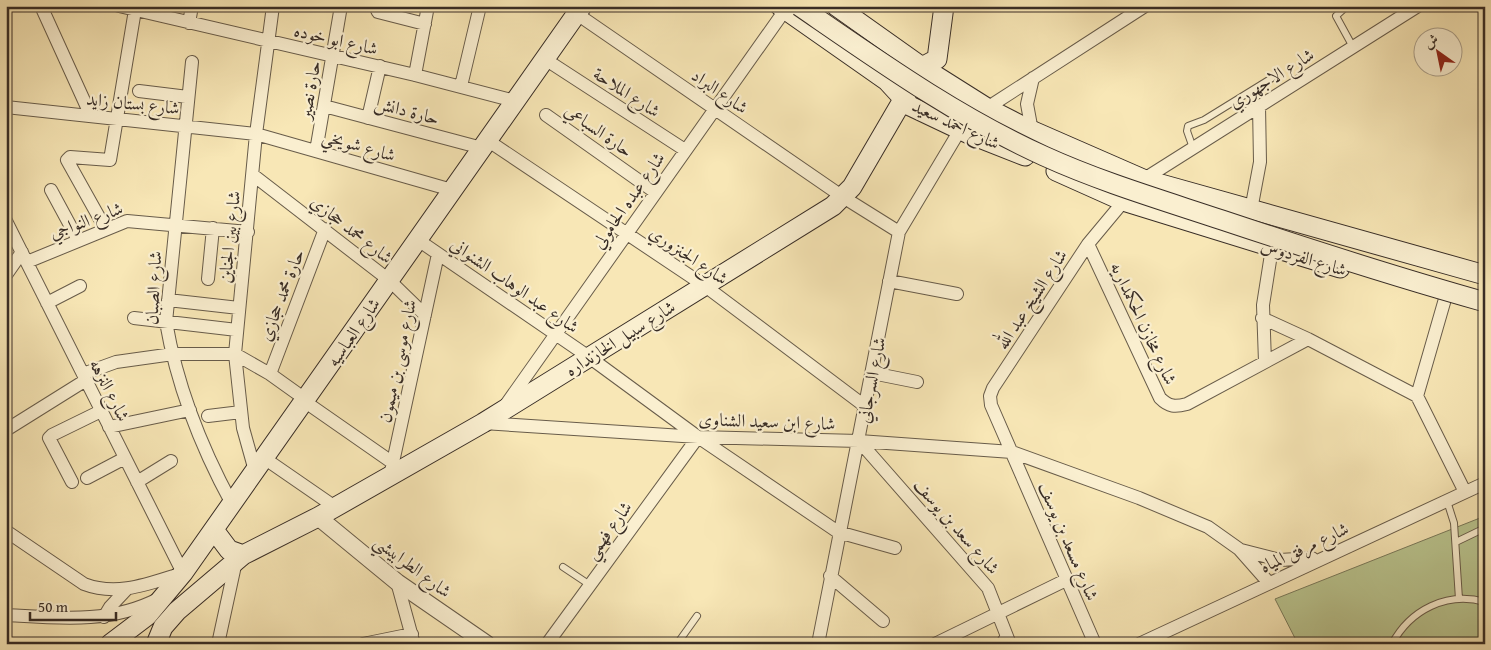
<svg xmlns="http://www.w3.org/2000/svg" width="1491" height="650" viewBox="0 0 1491 650" font-family="'Gentium Book Plus',Amiri,serif">
<rect width="100%" height="100%" fill="#f8e7b6"/>
<filter id="stains"><feTurbulence type="fractalNoise" baseFrequency=".004" numOctaves="4"/><feColorMatrix values="0 0 0 0 .2 0 0 0 0 .09 0 0 0 0 .02 0 0 0 .5 -.17"/></filter>
<radialGradient id="worn" r=".72"><stop offset=".6" stop-color="#630" stop-opacity="0"/><stop offset="1" stop-color="#630" stop-opacity=".3"/></radialGradient>
<path fill="#bac690" stroke="#797a5b" d="M1485,516V644H1298L1275,599Z"/>
<g fill="none" stroke-linecap="round" stroke-linejoin="round">
<defs>
<path id="service" d="M1347,6L1336,16L1353,47
M1193,148L1187,131L1188,126L1204,120L1272,78
M1447,501L1454,523L1459,599
M1456,542L1485,528
M563,567L590,585
M677,644L697,616
M998,644L1005,634
M1392,644C1410,610 1447,591 1485,602"/>
<path id="minor" d="M41,6L91,116
M119,6L415,75L515,101
M375,6L378,12L425,24
M577,14L843,197L899,232
M189,23L192,6
M192,62L166,322C177,386 201,447 232,504
M551,63L685,150
M415,75L428,6
M461,86L480,6
M139,91L188,97
M324,106L482,148
M6,107L256,134L452,190
M987,108L1145,6
M546,115L655,192
M368,118L380,66
M1032,131L1027,104L1033,78
M487,140L705,286L866,407
M316,151L341,6
M253,175L389,280L425,315
M1141,181L1418,6
M51,190L78,240
M1251,210L1260,162L1259,106
M6,221L183,573C150,583 118,597 84,584L6,531
M105,228L67,160L70,157L110,160L135,10
M418,240L589,357L698,437L838,532L895,548
M1088,244L1160,398C1169,407 1175,407 1187,404L1308,339L1417,396
M27,262L127,221L248,232
M6,275L22,252
M208,279L213,228
M889,281L957,294
M168,300L239,308
M47,303L80,286
M134,318L237,330
M1262,318L1308,339
M1265,362L1263,305L1272,248
M872,373L917,382
M83,374L116,362L173,354H235L270,374L305,399
M270,374L325,229
M1417,396L1465,492
M1417,396L1445,299
M304,401L393,463
M505,406L785,10
M208,416L241,412
M483,423L698,437L859,441L1012,452L1139,498L1208,527L1239,549L1269,583
M109,427L190,410
M6,430L86,380
M859,441L988,588L1010,644
M264,458L335,507
M255,471L243,428L235,354L256,134L273,6
M390,476L438,254
M87,478L125,458
M72,482L49,438L52,435L101,411
M137,482L171,461
M1241,550L1280,560L1312,558
M830,576L883,621
M397,582L414,644
M6,615C58,618 110,624 158,599
M104,617L110,607L126,590
M218,644L236,561
M363,644L412,634
M547,644L698,437
M818,644L899,232L960,130
M935,644L1066,580
M1095,644L991,405L990,396L993,388L1088,244L1128,196
M1139,644L1485,483"/>
<path id="tertiary" d="M318,517L397,582L487,644"/>
<path id="secondary" d="M780,6L887,81L910,106L969,134L1025,156
M836,6L922,67L987,108L1024,127L1143,179L1485,275
M1056,171L1123,201L1340,268
M214,530L229,550L243,555
M110,644L147,616L183,573L582,6
M156,644L163,627L177,611L243,555L318,517L483,423L833,206L852,187L922,67L937,59L944,6"/>
</defs>
<use href="#service" stroke="#685c4a" stroke-width="8"/>
<use href="#minor" stroke="#685c4a" stroke-width="14"/>
<use href="#tertiary" stroke="#685c4a" stroke-width="18"/>
<use href="#secondary" stroke="#382d26" stroke-width="21"/>
<use href="#service" stroke="#faefd0" stroke-width="6"/>
<use href="#minor" stroke="#faefd0" stroke-width="12"/>
<use href="#tertiary" stroke="#faefd0" stroke-width="16"/>
<use href="#secondary" stroke="#faefd0" stroke-width="19"/>
<defs>
<path id="secondary-bridge" d="M799,6C879,61 956,116 1044,156C1101,182 1162,200 1222,220C1309,249 1396,277 1485,302"/>
</defs>
<use href="#secondary-bridge" stroke="#382d26" stroke-width="21" stroke-linecap="butt"/>
<use href="#secondary-bridge" stroke="#faefd0" stroke-width="19"/>
</g>
<g text-anchor="middle" dominant-baseline="central" stroke-width="4.5" stroke-linejoin="round" paint-order="stroke">
<g font-size="18" fill="#382d26" stroke="#faefd0">
<text transform="translate(336 39) rotate(13)">شارع ابو خوده</text>
<text transform="translate(1271 78) rotate(-32)">شارع الاجهوري</text>
<text transform="translate(309 90) rotate(-80)">حارة نصير</text>
<text transform="translate(720 91) rotate(35)">شارع البراد</text>
<text transform="translate(627 92) rotate(33)">شارع الملاحة</text>
<text transform="translate(133 103) rotate(6)">شارع بستان زايد</text>
<text transform="translate(407 110) rotate(15)">حارة دانش</text>
<text transform="translate(956 124) rotate(25)">شارع احمد سعيد</text>
<text transform="translate(599 130) rotate(35)">حارة السباعي</text>
<text transform="translate(359 145) rotate(16)">شارع شويخي</text>
<text transform="translate(628 200) rotate(-55)">شارع عبده الحامولي</text>
<text transform="translate(86 220) rotate(-20)">شارع النواجي</text>
<text transform="translate(352 229) rotate(38)">شارع محمد حجازي</text>
<text transform="translate(229 237) rotate(-84)">شارع بين الجناين</text>
<text transform="translate(689 255) rotate(34)">شارع الجنزوري</text>
<text transform="translate(1304 257) rotate(17)">شارع الفردوس</text>
<text transform="translate(515 285) rotate(35)">شارع عبد الوهاب الشنواني</text>
<text transform="translate(153 288) rotate(-87)">شارع الصبان</text>
<text transform="translate(281 295) rotate(-69)">حارة محمد حجازي</text>
<text transform="translate(1031 299) rotate(-57)">شارع الشيخ عبد الله</text>
<text transform="translate(1144 323) rotate(65)">شارع مخازن الحكمداريه</text>
<text transform="translate(353 332) rotate(-55)">شارع العباسيه</text>
<text transform="translate(620 338) rotate(-32)">شارع سبيل الخازنداره</text>
<text transform="translate(397 361) rotate(-78)">شارع موسى بن ميمون</text>
<text transform="translate(871 380) rotate(-79)">شارع السرجاني</text>
<text transform="translate(110 390) rotate(63)">شارع النزهه</text>
<text transform="translate(767 421) rotate(2)">شارع ابن سعيد الشناوى</text>
<text transform="translate(957 526) rotate(49)">شارع سعد بن يوسف</text>
<text transform="translate(608 530) rotate(-54)">شارع فهمي</text>
<text transform="translate(1069 541) rotate(67)">شارع مسعد بن يوسف</text>
<text transform="translate(1304 547) rotate(-25)">شارع مرفق المياه</text>
<text transform="translate(413 566) rotate(37)">شارع الطرابيشي</text>
</g>
</g>
<rect width="1491" height="650" fill="none" stroke="#f8e7b6" stroke-width="25"/>
<rect x="8" y="8" width="1476" height="635" fill="none" stroke="#382d26" stroke-width="2.5"/>
<rect x="12" y="12" width="1466" height="625" fill="none" stroke="#382d26"/>
<g transform="translate(1438 52) rotate(327)"><circle r="24" fill="#faefd0" stroke="#aca18c"/>
<path d="M0-4L9 19L0 12L-9 19Z" fill="#8f2418"/>
<text y="-8" font-size="14" font-weight="bold" text-anchor="middle" fill="#382d26">ش</text>
</g>
<path d="M30 612v8h86v-8" fill="none" stroke="#382d26" stroke-width="2.5"/>
<text x="38" y="612" font-size="15" fill="#382d26" stroke="#faefd0" stroke-width="4" paint-order="stroke">50 m</text>
<rect width="100%" height="100%" filter="url(#stains)"/>
<rect width="100%" height="100%" fill="url(#worn)"/>
</svg>
